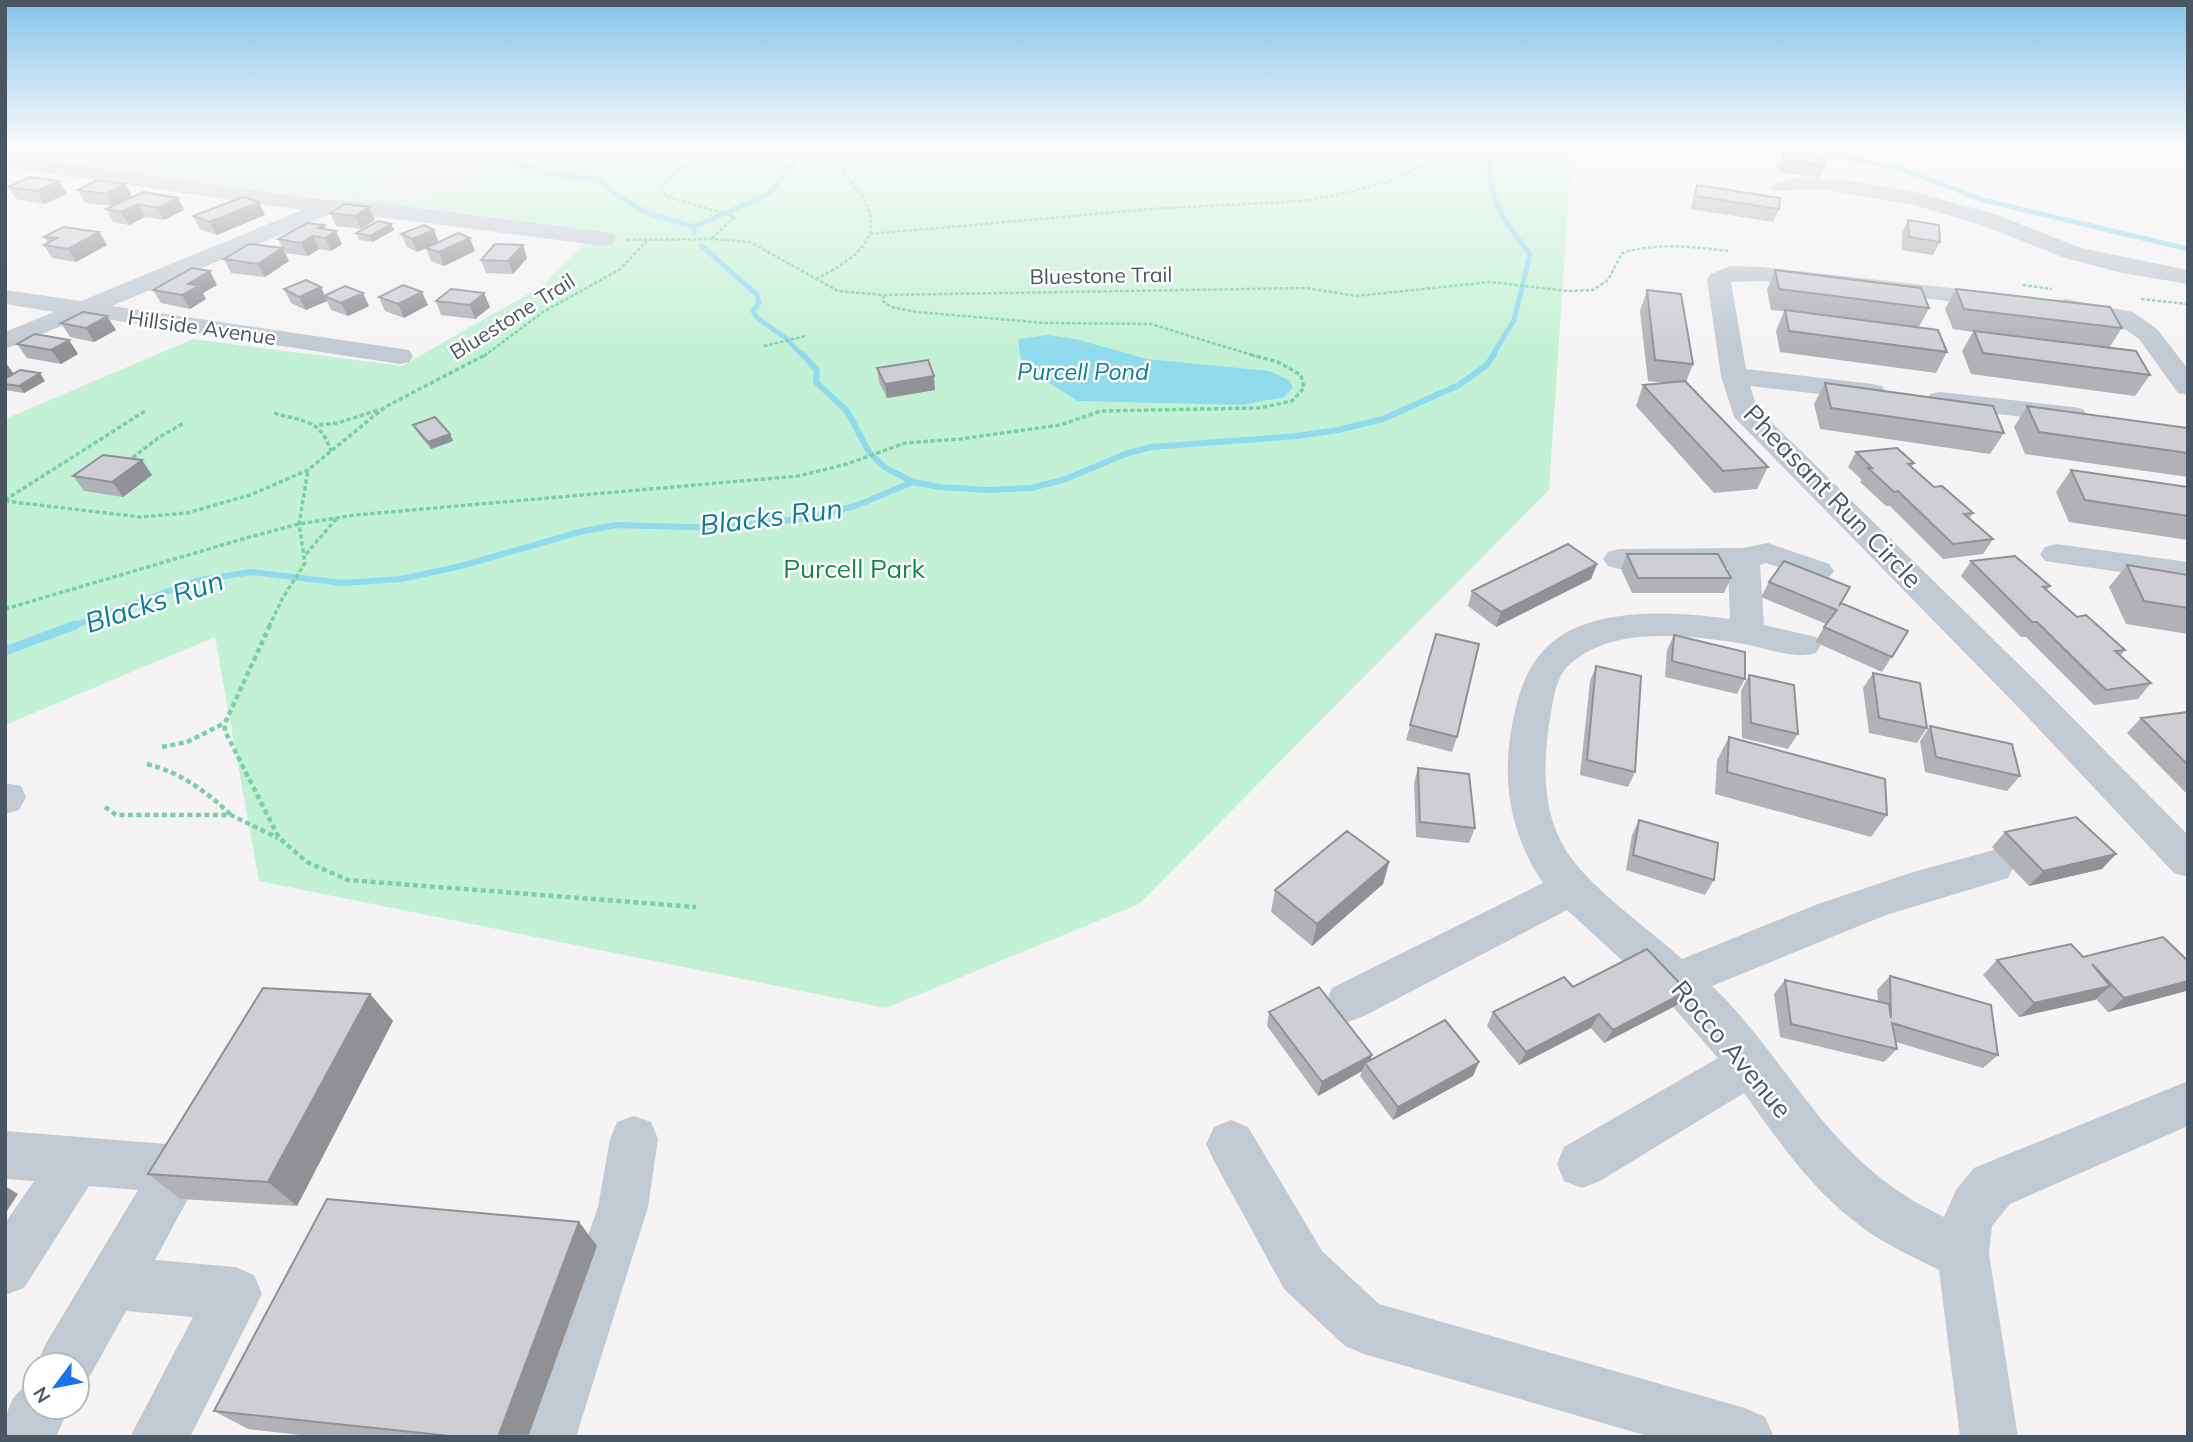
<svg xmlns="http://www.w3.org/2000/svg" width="2193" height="1442" viewBox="0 0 2193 1442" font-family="Mulish,sans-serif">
<rect width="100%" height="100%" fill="#f5f3f3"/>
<path fill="#e6e4e5" d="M5,147H689L595,234L14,158L5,161Z"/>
<path fill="#c3f1d5" d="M62,147H307L420,165L357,197L146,170L158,164L58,149Z
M338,147H473L415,158Z
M514,147H1572L1549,490L1139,904L886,1008L259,881L215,637L5,725V419L193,339L402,366L542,286L597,231L567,232L512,219L446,209L365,205L373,200L429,195L458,188L470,176L479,162Z"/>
<path fill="#90daee" d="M1047,335L1075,339L1147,359L1269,371L1289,380L1293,388L1284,397L1243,405L1078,401L1022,366L1018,339Z"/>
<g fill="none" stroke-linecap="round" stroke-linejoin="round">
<path stroke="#90daee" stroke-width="5" d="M336,147L355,152L464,151L507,158L514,163L560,176L598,179L619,197L648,213L693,227L694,233
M1794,147L1899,168L1983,200L2188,249
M693,227L769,194L800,155
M701,245L757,295L759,303L753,311L757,318L786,338L803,356
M1492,356L1514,320L1530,254C1506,225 1486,197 1490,158L1510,147"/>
<path stroke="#90daee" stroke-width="6" d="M802,354L817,370L816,382L847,411L869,452L884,467L913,482
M70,627L199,580L252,572L342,583L401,579L461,566L583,531L617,525L719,528L807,518L855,506L913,482L940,487L988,490L1031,488L1066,479L1125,454L1151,447L1297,436L1338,430L1383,419L1459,385L1487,365L1494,354"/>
<path stroke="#90daee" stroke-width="9" d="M5,651L75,625"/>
<path stroke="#7ad0a6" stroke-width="2.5" stroke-dasharray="3.5 2" stroke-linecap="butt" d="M793,147L790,152L814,153L819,147
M870,234L1151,209L1302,201L1355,191L1402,177L1451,147
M712,238L735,217L665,196L661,188L681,167L722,147
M627,240L712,239L750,242L838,291L884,295L1307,288L1356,296L1490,282L1567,291L1593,290L1608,280L1622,253C1658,242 1692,247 1729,251
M816,279C872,251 893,223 843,174L845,164L858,147
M2023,285L2052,289
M884,295L883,301L891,307L917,312L1046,323L1151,324L1255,356
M2141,299L2188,304
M764,346L806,336
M484,356L543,312L619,270L647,241"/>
<path stroke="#7ad0a6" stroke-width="3.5" stroke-dasharray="4.5 2.5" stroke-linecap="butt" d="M274,413C303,422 320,418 331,451
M319,425L338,423L378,410
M127,462L158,438L184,423
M5,500L145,411
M5,501L140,517L187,513L250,495L308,470L385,407L487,354
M306,554L337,518
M5,609L246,538L299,524L355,515L798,476L847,464L905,443L960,439L1060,425L1101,411L1259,408L1292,401L1304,388L1301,375L1278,362L1248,354
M269,627L282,599L305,563L299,524L308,470"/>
<path stroke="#7ad0a6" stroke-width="4.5" stroke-dasharray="5 3.5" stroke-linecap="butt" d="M270,625L225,723V731L279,838L307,862L348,880L696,907
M162,747L187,742L225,723
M147,764C181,773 206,791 231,815
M105,807L116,815H231L278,838"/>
<path fill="#c1cad2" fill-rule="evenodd" d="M5,155L319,199L387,204L605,232L613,234L616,239L613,244L605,246L387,218L332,213L112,306L409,350L413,356L409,362L400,364L86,316L5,349V332L54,312L5,304V290L81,301L302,210L5,167Z
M1801,177L1854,181L1914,192L1995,214L2081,248L2188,270V284L2122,273L2065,258L1979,224L1913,205L1826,190L1775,191L1771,187L1775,183Z
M1730,266L1762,267L2013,295L2016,300L2013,305L2004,307L1762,281L1731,282L1746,369L1872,384L1882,386L1886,392L1882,398L1872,400L1750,386L1757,408L2046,691L2188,835V877L2174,873L2020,709L1734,417L1721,376L1707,279L1711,274Z
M2065,299L2133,312L2157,329L2188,369V395L2178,393L2139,339L2116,323L2056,311L2053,306L2056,301Z
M1940,392L2073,407L2083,409L2087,415L2083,421L2073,423L1930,406L1926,400L1930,394Z
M1768,543L1829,564L1834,571L1829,578L1818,581L1766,563L1760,565L1764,625L1816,637L1821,645L1816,653C1794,660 1767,648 1744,644C1709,638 1673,634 1638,637C1612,640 1586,648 1567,667C1556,678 1554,698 1551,712C1543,760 1540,812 1569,855C1593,890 1649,929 1682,959L1818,904L1913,872L1994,850L2008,854L2014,866L2008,878L1886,915L1712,986C1769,1040 1806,1112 1864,1164C1888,1186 1915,1203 1944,1217L1956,1190L1974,1168L2188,1081V1126L2010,1204L1992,1226L1989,1254L2018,1437H1960L1939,1270C1910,1255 1879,1242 1854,1221C1809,1186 1777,1139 1744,1093L1600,1181L1582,1188L1564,1181L1557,1164L1564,1147L1718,1058L1673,1007L1567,910L1364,1016L1348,1022L1332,1016L1326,1002L1332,988L1543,883C1509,832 1501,779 1513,720C1520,685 1531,655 1562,635C1607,607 1681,612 1730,619L1728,568L1619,569L1608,566L1603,559L1608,552L1619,549L1743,548Z
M2056,544L2188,562V582L2045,561L2040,554L2045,547Z
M5,783L21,786L26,797L19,810L5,814Z
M634,1116L651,1122L658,1139L648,1207L576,1437H518L598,1207L610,1139L617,1122Z
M1231,1120L1248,1127L1322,1251L1379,1304L1745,1408L1765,1417L1774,1437H1651L1364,1354L1345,1346L1284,1289L1214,1161L1206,1144L1214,1127Z
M5,1131L179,1145L197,1152L204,1169L155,1260L235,1267L254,1275L262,1294L190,1437H130L193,1317L126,1311L85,1385L77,1388V1365H37L45,1345L138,1190L89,1186L24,1288L5,1295V1223L34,1181L5,1179Z
M35,1381V1407H69L56,1437H5C5,1411 10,1392 35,1381Z"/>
</g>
<path fill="#b0b2b7" d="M1784,152L1825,166L1820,178L1778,172L1779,164Z
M1697,185L1779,209L1773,222L1691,209L1693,198Z
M8,187L67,194L44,204L16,199Z
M78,190L132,196L178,198L184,210L164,220L145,217L129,225L113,222L106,209L112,206L85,203Z
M369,207L375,220L361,229L336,226L330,213Z
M265,215L217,235L200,229L193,216Z
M1908,220L1940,242L1933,255L1902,250V233Z
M391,224L394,230L373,242L359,240L356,233Z
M324,225L326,230L342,244L331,251L319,249L308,256L285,253L289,261L265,277L231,273L224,259L282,248L278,239Z
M99,232L107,245L76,262L52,258L44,245L48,243L44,237Z
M401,234L439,242L475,251L444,266L431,261L426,248L417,252L407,247Z
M523,245L527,258L513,274L486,273L481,260Z
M1775,270L1929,308L1919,327L1947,352L1936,373L1780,352L1776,331L1784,311L1771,310L1767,290Z
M217,285L203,293L206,299L190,309L161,303L153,290Z
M321,287L325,296L369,306L348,316L331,310L327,301L306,310L291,303L284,289Z
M1956,289L2122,328L2109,348L2150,375L2135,396L1971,374L1962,351L1973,332L1953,329L1945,309Z
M1647,290L1693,364L1686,382L1768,467L1757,489L1714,493L1636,406L1643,385L1664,383L1648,381L1640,311Z
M379,297L428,305L404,318L385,311Z
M436,301L490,307L475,319L441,315Z
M61,323L116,330L94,342L70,337Z
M69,340L78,354L61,364L27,358L17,344Z
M5,363L14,374L45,381L24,393L5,390Z
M877,368L935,390L887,398L879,382Z
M1825,383L2004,433L1990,454L1820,429L1814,404Z
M2027,406L2188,428V477L2025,454L2014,427Z
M413,425L450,434L453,441L431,449L417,432Z
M1856,452L1914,463L1911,467L1934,487L1973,513L1969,519L1993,539L1983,554L1943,559L1890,506H1886L1860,482L1862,480L1848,467Z
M142,460L152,475L123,497L84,491L73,476Z
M2071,470L2188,487V540L2069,522L2056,492Z
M1627,554L1731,578L1724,593H1632L1621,569Z
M1971,561L2050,586L2047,590L2077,617L2125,650L2120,656L2151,683L2138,699L2094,705L2026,637H2021L1961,576Z
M1597,564L1591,579L1496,627L1468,606L1472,591Z
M2127,565L2188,575V634L2126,624L2109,587Z
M1769,582L1839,606L1908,631L1882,672L1815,642L1826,624L1761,597Z
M1436,634L1457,737L1452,752L1406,740Z
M1674,635L1745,679L1737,694L1665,677L1667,650Z
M1596,666L1635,772L1628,787L1580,775L1590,681Z
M1873,673L1927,728L1917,743L1869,733L1863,688Z
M1749,675L1798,734L1788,749L1742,738L1741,691Z
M2188,712V795L2127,733L2141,718Z
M1930,726L2020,776L2007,791L1925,772L1920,741Z
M1729,737L1887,815L1871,837L1715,794L1717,760Z
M1418,768L1475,828L1469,843L1416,837L1414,783Z
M1639,820L1714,880L1705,895L1626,870L1632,835Z
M2005,832L2102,869L2029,886L1992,847Z
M1389,862L1383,884L1312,946L1271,912L1275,890Z
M2083,957L2186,991L2108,1012L2096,999L2019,1017L1983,975L1997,960Z
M1890,976L1998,1055L1983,1068L1896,1042L1897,1049L1884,1062L1780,1037L1774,994L1785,980L1878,1001L1877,990Z
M1573,987L1687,991L1677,1005L1604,1043L1591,1028L1519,1065L1487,1026L1493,1012Z
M370,994L393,1021L297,1206L180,1199L148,1174Z
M1269,1012L1370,1060L1473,1076L1393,1120L1360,1076L1362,1071L1318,1096L1267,1026Z
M579,1222L597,1246L528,1437H318L248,1429L214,1411Z"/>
<path fill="#909195" d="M59,181L67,194L44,204L37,191Z
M125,184L132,196L113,206L106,194Z
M178,198L184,210L164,220L157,208Z
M259,202L265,215L217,235L210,222Z
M138,204L145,217L129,225L121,212Z
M369,207L375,220L361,229L355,216Z
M391,224L394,230L373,242L370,236Z
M324,225L329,236L336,231L342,244L331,251L325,238L318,228Z
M434,230L439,243L417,252L412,239Z
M99,232L107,245L76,262L68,249Z
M313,236L319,249L308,256L301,243Z
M470,238L475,251L444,266L439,252Z
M523,245L527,258L513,274L508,261Z
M282,248L289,261L265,277L258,264Z
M210,271L217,285L203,293L206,299L190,309L182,295L188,284Z
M321,287L327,301L306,310L299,297Z
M422,292L428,305L404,318L398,304Z
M363,293L369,306L348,316L341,303Z
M484,293L490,307L475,319L470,305Z
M107,316L116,330L94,342L86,328Z
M69,340L78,354L61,364L51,350Z
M6,363L16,377L5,383V364Z
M40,373L45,381L24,393L19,386Z
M934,376L935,390L887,398L885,384Z
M450,434L453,441L431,449L428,442Z
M142,460L152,475L123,497L112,482Z
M1597,564L1591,579L1496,627L1501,612Z
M2116,854L2102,869L2029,886L2043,871Z
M1389,862L1383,884L1312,946L1317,924Z
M2188,981V990L2186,991L2108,1012L2124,998Z
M2110,986L2095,1000L2019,1017L2034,1003Z
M1687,991L1677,1005L1604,1043L1613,1030Z
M370,994L393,1021L297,1206L268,1182Z
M1599,1014L1591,1028L1519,1065L1526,1052Z
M1372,1055L1368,1067L1365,1063L1362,1071L1318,1096L1322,1082Z
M1479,1062L1473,1076L1393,1120L1398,1107Z
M5,1186L18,1194L5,1214Z
M579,1222L597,1246L528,1437H498Z"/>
<path fill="#cdcfd5" stroke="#909195" stroke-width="2" d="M1784,152L1825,158V166L1783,159Z
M30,177L59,181L37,191L8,187Z
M97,180L125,184L106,194L78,190Z
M1697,185L1780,198L1779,209L1695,196Z
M143,192L178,198L157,208L138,204L121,212L106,209Z
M243,197L259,202L210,222L193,216Z
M345,204L369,207L355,216L330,213Z
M1908,220L1939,225L1940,242L1909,237Z
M378,221L391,224L370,236L356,233Z
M307,223L324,225L318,228L336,231L325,238L313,236L301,243L278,239Z
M424,225L434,230L412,239L401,234Z
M63,227L99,232L68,249L44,245L57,238L44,237Z
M458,233L470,238L439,252L426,248Z
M249,244L282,248L258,264L224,259Z
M495,244L523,245L508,261L481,260Z
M192,268L210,271L188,284L199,286L182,295L153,290Z
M1775,270L1921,288L1929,308L1779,289Z
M306,280L321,287L299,297L284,289Z
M403,285L422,292L398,304L379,297Z
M345,286L363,293L341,303L324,296Z
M451,289L484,293L470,305L436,301Z
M1956,289L2110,307L2122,328L1964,309Z
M1647,290L1681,294L1693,364L1655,360Z
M1785,310L1938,330L1947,352L1789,331Z
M83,312L107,316L86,328L61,323Z
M1974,331L2136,351L2150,375L1983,353Z
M35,334L69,340L51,350L17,344Z
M928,360L934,376L885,384L877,368Z
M20,370L40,373L19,386L5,384V379Z
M1685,381L1768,467L1723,471L1643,385Z
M1825,383L1993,406L2004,433L1831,408Z
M2027,406L2188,428V453L2039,432Z
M435,417L450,434L428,442L413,425Z
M1897,448L1914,463L1908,464L1934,487L1942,486L1973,513L1964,514L1993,539L1953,544L1898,491L1894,492L1868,468H1872L1856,452Z
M103,455L142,460L112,482L73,476Z
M2071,470L2188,487V516L2085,500Z
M1568,544L1597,564L1501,612L1472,591Z
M1627,554H1718L1731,578H1638Z
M2015,556L2050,586L2043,587L2077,617L2086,615L2125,650L2115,651L2151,683L2106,690L2037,622H2032L1971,561Z
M1784,561L1850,587L1839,606L1841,603L1908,631L1892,657L1824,627L1837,610L1769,582Z
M2127,565L2188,575V608L2144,601Z
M1436,634L1479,644L1457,737L1410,725Z
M1674,635L1745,652V679L1672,661Z
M1596,666L1641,676L1635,772L1587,760Z
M1873,673L1920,683L1927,728L1879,718Z
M1749,675L1794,685L1798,734L1751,723Z
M2188,712V765L2141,718Z
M1930,726L2012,744L2020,776L1936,757Z
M1729,737L1885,779L1887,815L1727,772Z
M1418,768L1469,774L1475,828L1420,822Z
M2076,817L2116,854L2043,871L2005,832Z
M1639,820L1718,843L1714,880L1633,855Z
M1347,831L1389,862L1317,924L1275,890Z
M2163,937L2188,961V981L2124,998L2092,964L2110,986L2034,1003L1997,960L2071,944L2083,957Z
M1647,949L1687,991L1613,1030L1599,1014L1526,1052L1493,1012L1564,977L1573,987Z
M1890,976L1991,1005L1998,1055L1892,1023L1897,1049L1791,1024L1785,980L1889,1004L1891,1018Z
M1319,987L1372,1055L1322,1082L1269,1012Z
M263,988L370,994L268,1182L148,1174Z
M1445,1020L1479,1062L1398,1107L1365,1063Z
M327,1199L579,1222L498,1437H459L214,1411Z"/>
<linearGradient id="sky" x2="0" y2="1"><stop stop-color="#85c3ea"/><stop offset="0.42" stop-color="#fafafa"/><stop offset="1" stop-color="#fafafa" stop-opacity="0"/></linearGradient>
<rect width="2193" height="349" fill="url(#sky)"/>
<g text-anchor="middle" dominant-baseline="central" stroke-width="5" stroke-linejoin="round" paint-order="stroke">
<g font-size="21" fill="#4a5661" stroke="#fff">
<text transform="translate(1101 275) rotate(-1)">Bluestone Trail</text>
<text transform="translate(512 316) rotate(-32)">Bluestone Trail</text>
<text transform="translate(202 327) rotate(8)">Hillside Avenue</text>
</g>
<g font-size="23" font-style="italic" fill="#0c7c9b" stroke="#fff">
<text x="1083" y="371">Purcell Pond</text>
</g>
<g font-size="26" fill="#4a5661" stroke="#fff">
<text transform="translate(1833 496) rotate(46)">Pheasant Run Circle</text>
<text transform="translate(1732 1049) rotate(50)">Rocco Avenue</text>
</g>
<g font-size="26" fill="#17864f" stroke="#fff">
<text x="854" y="568">Purcell Park</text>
</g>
<g font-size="28" font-style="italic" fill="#0c7c9b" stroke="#fff">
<text transform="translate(771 516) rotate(-7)">Blacks Run</text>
<text transform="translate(154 601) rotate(-18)">Blacks Run</text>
</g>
</g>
<rect width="2193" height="1442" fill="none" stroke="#4a5661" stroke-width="14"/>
<g transform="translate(56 1386) rotate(238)"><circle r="33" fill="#ffffff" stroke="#b7bbc0" stroke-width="2"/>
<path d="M0-5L12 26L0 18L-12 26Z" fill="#1a73e8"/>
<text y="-10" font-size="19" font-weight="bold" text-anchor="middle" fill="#4a5661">N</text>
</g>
</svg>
